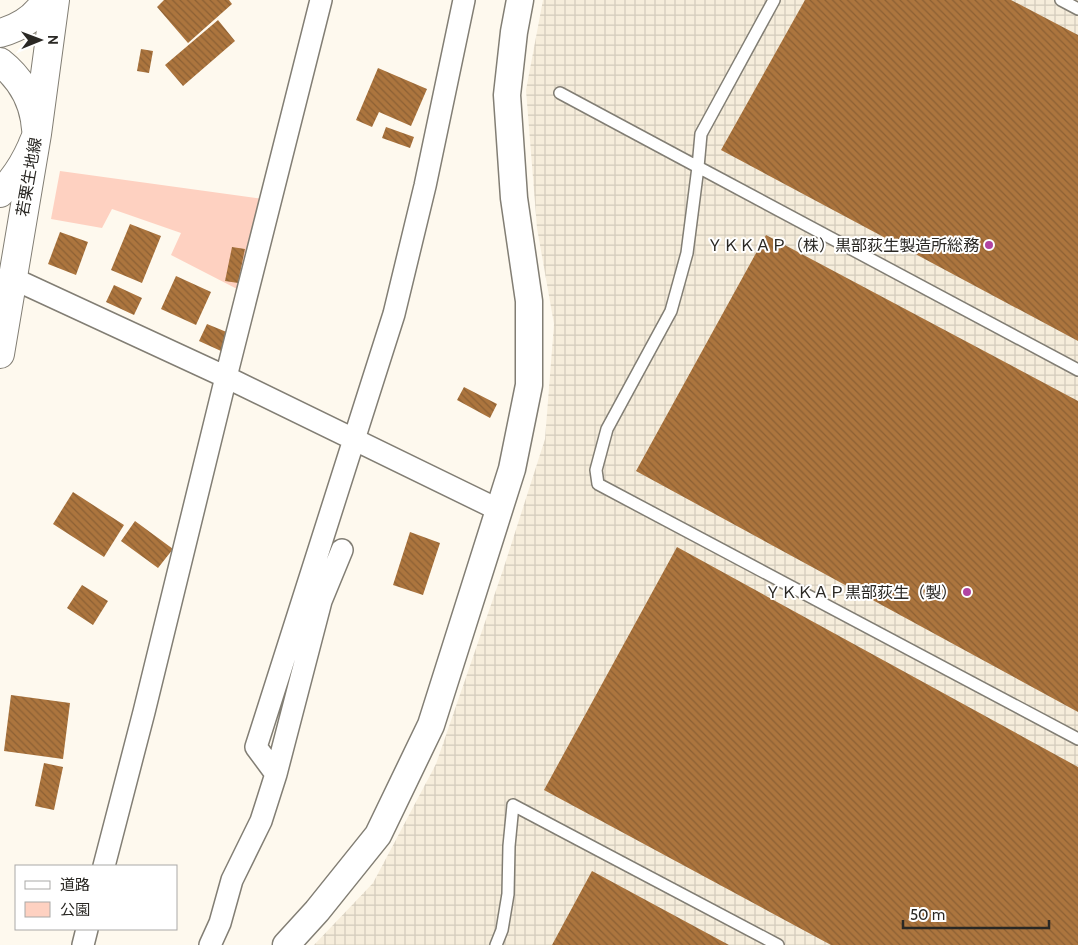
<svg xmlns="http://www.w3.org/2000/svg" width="1078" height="945" viewBox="0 0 1078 945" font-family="Cabin,'Noto Sans JP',sans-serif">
<defs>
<pattern id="industrial-grid" width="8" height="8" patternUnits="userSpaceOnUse" patternTransform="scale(1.25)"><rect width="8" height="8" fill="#f6eddb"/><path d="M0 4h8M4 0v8" fill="none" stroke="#d3cbbc"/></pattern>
<pattern id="building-back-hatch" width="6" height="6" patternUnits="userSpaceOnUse" patternTransform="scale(1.25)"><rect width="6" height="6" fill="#ac753e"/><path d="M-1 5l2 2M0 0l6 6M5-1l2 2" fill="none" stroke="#8c6034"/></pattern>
</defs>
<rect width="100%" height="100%" fill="#fef9ee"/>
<path fill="url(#industrial-grid)" d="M543,0H1078V945H314L373,883L436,764L503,570L545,439L554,324L537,228L526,90Z"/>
<path fill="#fed1c1" d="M60,171L264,199L241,291L171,255L181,233L112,209L102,228L51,219Z"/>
<path fill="url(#building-back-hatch)" d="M164,0H229L232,4L188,43L157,7Z
M805,0H1011L1078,35V341L721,150Z
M218,20L235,41L183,86L165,65Z
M141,49L153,51L149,73L137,71Z
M378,68L427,89L411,126L379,112L372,127L356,120Z
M386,127L414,137L410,148L382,138Z
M130,224L161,236L142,283L111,270Z
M60,232L88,242L76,275L48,264Z
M766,235L1078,401V712L636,471Z
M232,247L245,249L238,283L225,281Z
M176,276L211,292L196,325L161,309Z
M114,285L142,298L134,315L106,302Z
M207,324L229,333L221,351L199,341Z
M464,387L497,404L490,418L457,400Z
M73,492L124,525L104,557L53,524Z
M135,521L173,549L158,568L121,541Z
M410,532L440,543L423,595L393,585Z
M677,547L1078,767V945H831L544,790Z
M82,585L108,601L93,625L67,608Z
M11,695L70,703L63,759L4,751Z
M44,763L63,767L54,810L35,806Z
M592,871L729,945H552Z"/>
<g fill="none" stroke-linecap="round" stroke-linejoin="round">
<defs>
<path id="service" d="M774,0L701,134L698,167L1078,370
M1061,0L1078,9
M560,93L698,167L687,253L671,311L607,429L596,470L598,484L1078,739
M496,945L502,930L508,894L509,846L513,805L778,945"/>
<path id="minor" d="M12,278L226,377L499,510
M342,550L321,601L276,774L256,747L394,314L425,186L464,0
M104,866L144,712L226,377L321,0
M83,945L87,929
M210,945L220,923L232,880L261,821L276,774"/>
<path id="tertiary" d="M286,945L317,911L378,835L431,725L512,469L529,385V301L514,198L507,95L514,32L520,0"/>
<path id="primary" d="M0,354L37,134L55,0"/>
<path id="motorway" d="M0,33C19,28 36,17 46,0
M0,62C19,77 31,96 35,120C35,124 37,131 36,135C36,138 33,142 32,146C24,164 14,180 0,193"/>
</defs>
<use href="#service" stroke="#827e74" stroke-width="14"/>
<use href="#minor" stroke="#827e74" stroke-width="24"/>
<use href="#tertiary" stroke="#827e74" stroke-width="29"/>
<use href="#primary" stroke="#827e74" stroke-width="30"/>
<use href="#motorway" stroke="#827e74" stroke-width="30"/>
<use href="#service" stroke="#fff" stroke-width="11"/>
<use href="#minor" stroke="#fff" stroke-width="21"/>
<use href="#tertiary" stroke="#fff" stroke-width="26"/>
<use href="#primary" stroke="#fff" stroke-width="28"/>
<use href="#motorway" stroke="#fff" stroke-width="28"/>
</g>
<g fill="#b144a3" stroke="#fff" stroke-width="2">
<circle cx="989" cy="245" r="5"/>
<circle cx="967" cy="592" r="5"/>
</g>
<g text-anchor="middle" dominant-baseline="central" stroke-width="4" stroke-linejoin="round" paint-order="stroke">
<g font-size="16" fill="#2a2824" stroke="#fff">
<text transform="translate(29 177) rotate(-80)">若栗生地線</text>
</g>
<g font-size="16" fill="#2a2824" stroke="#fff" text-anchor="end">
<text x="979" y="245">ＹＫＫＡＰ（株）黒部荻生製造所総務</text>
<text x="957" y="592">ＹＫＫＡＰ黒部荻生（製）</text>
</g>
</g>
<rect x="15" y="865" width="162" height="65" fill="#ffffff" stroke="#aaa9a7"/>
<rect x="25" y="881" width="25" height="8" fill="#ffffff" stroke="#aaa9a7"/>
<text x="60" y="890" font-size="15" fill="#2a2824">道路</text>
<rect x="25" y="902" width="25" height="15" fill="#fed1c1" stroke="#aaa9a7"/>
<text x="60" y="915" font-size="15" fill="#2a2824">公園</text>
<g transform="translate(40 40) rotate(89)" stroke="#ffffff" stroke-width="4" paint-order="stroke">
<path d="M0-4L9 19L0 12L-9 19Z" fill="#2a2824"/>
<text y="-8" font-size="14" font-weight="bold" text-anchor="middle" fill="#2a2824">N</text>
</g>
<path d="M903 920v8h146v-8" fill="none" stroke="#2a2824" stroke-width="2.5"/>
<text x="910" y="920" font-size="15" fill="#2a2824" stroke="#ffffff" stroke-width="4" paint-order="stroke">50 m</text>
</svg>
